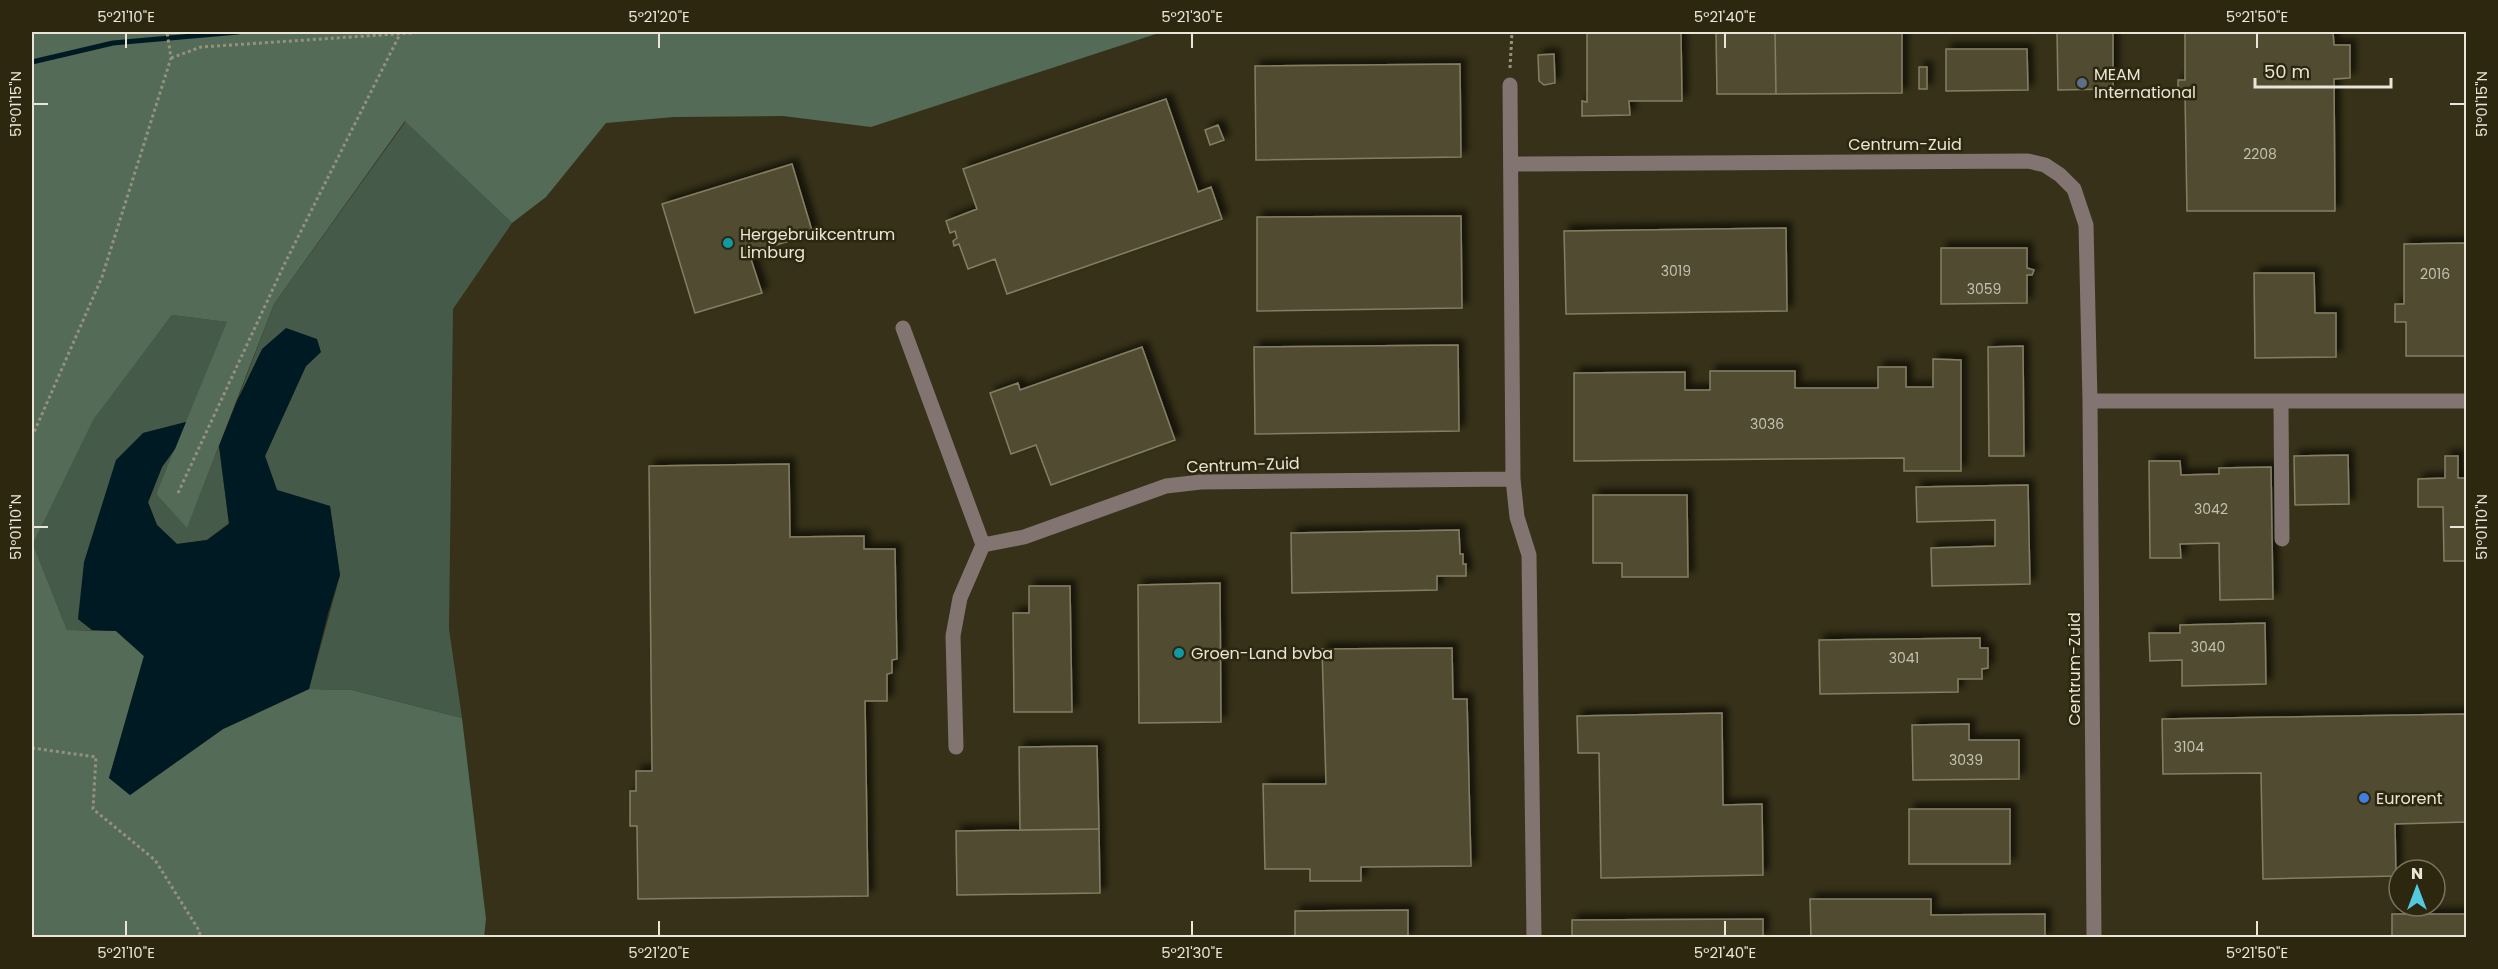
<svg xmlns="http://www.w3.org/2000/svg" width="2498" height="969" viewBox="0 0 2498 969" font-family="Poppins,sans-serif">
<defs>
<filter id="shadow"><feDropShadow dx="5.5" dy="-5.5" stdDeviation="3" flood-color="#0009"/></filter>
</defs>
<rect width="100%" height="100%" fill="#363118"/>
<path fill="#465a49" d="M406,121L512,223L453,309L449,629L462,718L352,690L309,689L340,575L330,506L277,490L265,456L306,366L321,352L250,376L237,401L274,304Z
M172,315L228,322L186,422L143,433L78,619L92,630H67L33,544L92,420Z
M219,446L229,523L207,540L177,544L157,525L148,503L162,467L175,449L156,494L187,527Z"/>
<path fill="#536b57" d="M32,32H1162L871,127L783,116L674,117L606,123L546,197L512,223L405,121L274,304L187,528L156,494L227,322L172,315L93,420L33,544L67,630L116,631L144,656L109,778L130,795L223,729L309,689L352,690L462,718L486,919L484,938L32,937Z"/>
<path fill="#001a24" d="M286,328L317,339L321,352L306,366L265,456L277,490L330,506L340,575L328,613L309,689L223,729L130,795L109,778L144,656L116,631L92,630L78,619L84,562L116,460L143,433L186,422L175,449L162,467L148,502L157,525L177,544L207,540L229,524L219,446L237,401L262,349Z"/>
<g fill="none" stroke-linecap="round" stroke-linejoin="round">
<path stroke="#001a24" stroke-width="5" d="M32,62L113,43L238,32"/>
</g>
<path fill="#514c31" stroke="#847f63" stroke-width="1.5" filter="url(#shadow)" d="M1587,32H1681L1682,101H1629L1630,115L1582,116V101L1587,102Z
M1716,32H1775L1776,94H1717Z
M1775,32H1902V93L1776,94Z
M2057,32H2113V89L2058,90Z
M2185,32H2333L2334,45H2350V78L2334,79L2335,211H2187L2185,96H2178V80H2185Z
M1946,49H2027L2028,90L1946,91Z
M1554,54L1555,83L1544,85L1539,81L1538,55Z
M1460,64L1461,157L1256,160L1255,66Z
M1919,67H1927V89H1919Z
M1166,99L1198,192L1211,187L1222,219L1007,294L995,259L968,269L959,244L954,246L953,241L957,238L955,231L950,233L946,221L977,209L963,169Z
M1218,125L1224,140L1210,145L1205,130Z
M792,164L813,234L749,253L762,293L695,313L662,204Z
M1461,216L1462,308L1257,311V217Z
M1786,228L1787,311L1566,314L1564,231Z
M2466,243V356H2406V322H2395V304H2404V244Z
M1941,248H2027V268L2034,270L2032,275H2027V303L1941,304Z
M2254,273H2314L2315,313H2336V357L2255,358Z
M1458,345L1459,431L1255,434L1254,347Z
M2023,346L2024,456H1989L1988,347Z
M1142,347L1175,440L1051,485L1036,445L1011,454L990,393L1018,383L1020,390Z
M1933,359L1961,360V471H1904V458L1574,461V373L1685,372V390H1710V371H1795V388H1878V367H1906V387H1933Z
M2348,455L2349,504L2295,505L2294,456Z
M2445,456H2458V478H2466V561H2444L2443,507H2418V479L2445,478Z
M2149,461H2180L2181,475L2219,474V468L2271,467L2273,599L2220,600L2219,543L2180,544L2181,558H2150Z
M789,464L790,537L864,536V549H895L897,659L892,660V673L887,674V701H865L868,896L638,899L637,826H630V791H636V771H652L649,466Z
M2028,485L2030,584L1932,586L1931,548L1995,546V520L1917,522L1916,487Z
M1593,495H1687L1688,577H1622V563H1593Z
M1459,530L1460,554H1463V564H1466V576H1437V590L1292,593L1291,533Z
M1220,583L1221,722L1139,723L1138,585Z
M1029,586H1070L1072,712H1014L1013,613H1029Z
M2265,623L2266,684L2182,686V660L2150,661L2149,633H2180V625Z
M1980,638V648H1988V668L1982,669V679H1958V692L1820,694L1819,640Z
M1452,648L1453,699H1467L1471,866L1361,867V881H1310V869H1265L1263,784H1326L1322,649Z
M1722,713L1723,805L1762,804L1763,875L1601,878L1599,753H1578L1577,716Z
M2466,714V822L2395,824L2396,876L2263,879L2261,773L2163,774L2162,719Z
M1969,724V740H2019V779L1913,780L1912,725Z
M1097,746L1099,829L1020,830L1019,747Z
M1909,809H2010V864H1909Z
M1099,829L1100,893L957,895L956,831Z
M1810,899H1931V915L2045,914V938H1811Z
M1408,910V938H1295V911Z
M2392,914H2466V938H2392Z
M1763,919V938H1572V920Z"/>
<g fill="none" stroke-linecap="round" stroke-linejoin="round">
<path stroke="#95917d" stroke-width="3" stroke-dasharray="3 3" stroke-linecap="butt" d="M171,58L201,47L426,32
M1510,68L1512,32
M32,437L102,277L171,58L167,32
M178,493L284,265L400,34
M32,748L96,757L93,809L155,860L200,932L199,938"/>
<path stroke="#827470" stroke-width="15" d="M1510,85L1513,479L1517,517L1529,555L1534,938
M1512,164L2028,161L2045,165L2060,175L2074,189L2086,225L2090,401L2094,938
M903,328L983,545
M2090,401H2466
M2281,402L2282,539
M956,747L953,636L960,598L983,545L1024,537L1166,486L1201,482L1513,479"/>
</g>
<path fill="none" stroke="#e9e6d7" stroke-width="2" d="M126,33V48M659,33V48M1192,33V48M1725,33V48M2257,33V48M33,104H48M2450,104H2465M33,527H48M2450,527H2465M126,921V936M659,921V936M1192,921V936M1725,921V936M2257,921V936"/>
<circle fill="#5c6f8a" stroke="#2c270e" stroke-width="2" cx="2082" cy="83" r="6"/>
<g fill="#0f9aa8" stroke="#2c270e" stroke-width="2">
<circle cx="728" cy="243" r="6"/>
<circle cx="1179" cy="653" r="6"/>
</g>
<circle fill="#3f7fe0" stroke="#2c270e" stroke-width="2" cx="2364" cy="798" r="6"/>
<g text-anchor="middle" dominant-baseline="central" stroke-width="5" stroke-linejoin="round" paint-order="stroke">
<g font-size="14" fill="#c3c0ae">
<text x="2260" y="154">2208</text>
<text x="1676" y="271">3019</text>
<text x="2435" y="274">2016</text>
<text x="1984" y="289">3059</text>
<text x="1767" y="424">3036</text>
<text x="2211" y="509">3042</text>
<text x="2208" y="647">3040</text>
<text x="1904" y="658">3041</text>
<text x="2189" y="747">3104</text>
<text x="1966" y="760">3039</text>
</g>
<g font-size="16" fill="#e9e6d7" stroke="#2c270e" text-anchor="start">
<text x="2094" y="74">MEAM<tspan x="2094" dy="18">International</tspan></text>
<text x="740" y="234">Hergebruikcentrum<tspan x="740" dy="18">Limburg</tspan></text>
<text x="1191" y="653">Groen-Land bvba</text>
<text x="2376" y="798">Eurorent</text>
</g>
<g font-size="16" fill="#e9e6d7" stroke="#2c270e">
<text x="1905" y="144">Centrum-Zuid</text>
<text transform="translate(1243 465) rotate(-2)">Centrum-Zuid</text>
<text transform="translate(2074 669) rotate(-90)">Centrum-Zuid</text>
</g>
</g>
<rect width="2498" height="969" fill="none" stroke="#2c270e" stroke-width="66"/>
<g transform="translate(2417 888)"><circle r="28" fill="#2c270e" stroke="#78735e" stroke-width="1.5"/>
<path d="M0-4.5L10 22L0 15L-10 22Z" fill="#54cade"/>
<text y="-9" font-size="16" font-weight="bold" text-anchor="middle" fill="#e9e6d7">N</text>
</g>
<path d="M2255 78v9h136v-9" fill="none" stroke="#e9e6d7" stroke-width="3"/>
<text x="2264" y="78" font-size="18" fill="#e9e6d7" stroke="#2c270e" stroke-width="4.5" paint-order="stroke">50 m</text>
<rect x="33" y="33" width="2432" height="903" fill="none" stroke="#e9e6d7" stroke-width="2"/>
<g font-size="15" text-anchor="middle" fill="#e9e6d7">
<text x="126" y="22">5°21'10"E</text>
<text x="659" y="22">5°21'20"E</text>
<text x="1192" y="22">5°21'30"E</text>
<text x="1725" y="22">5°21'40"E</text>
<text x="2257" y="22">5°21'50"E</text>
<text transform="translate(16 104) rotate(-90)" y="5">51°01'15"N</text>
<text transform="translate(2482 104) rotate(-90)" y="5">51°01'15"N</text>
<text transform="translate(16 527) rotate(-90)" y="5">51°01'10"N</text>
<text transform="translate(2482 527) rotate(-90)" y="5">51°01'10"N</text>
<text x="126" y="958">5°21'10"E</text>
<text x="659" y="958">5°21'20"E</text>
<text x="1192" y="958">5°21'30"E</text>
<text x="1725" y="958">5°21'40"E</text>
<text x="2257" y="958">5°21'50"E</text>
</g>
</svg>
